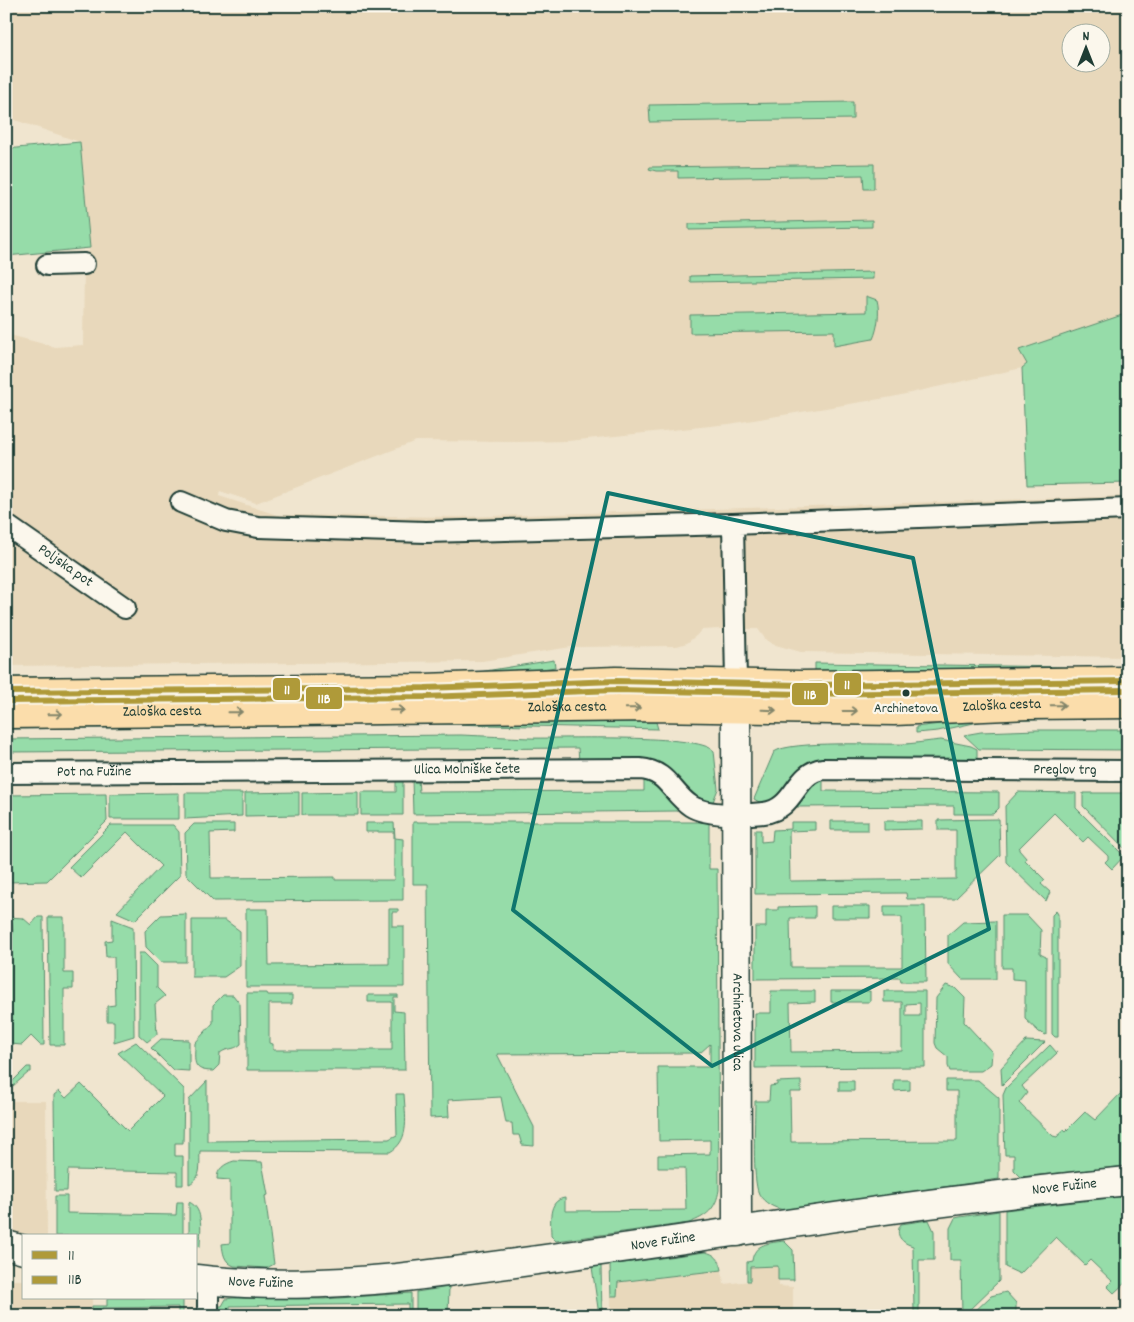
<svg xmlns="http://www.w3.org/2000/svg" width="1134" height="1322" viewBox="0 0 1134 1322" font-family="Dekko,sans-serif">
<rect width="100%" height="100%" fill="#f0e5cf"/>
<filter id="ink" filterUnits="userSpaceOnUse"><feTurbulence type="fractalNoise" baseFrequency=".02" numOctaves="2"/><feDisplacementMap in="SourceGraphic" scale="10" xChannelSelector="R" yChannelSelector="G"/><feConvolveMatrix kernelMatrix="1 2 1 2 8 2 1 2 1" color-interpolation-filters="sRGB"/></filter>
<g filter="url(#ink)">
<path fill="#e8d8bb" fill-rule="evenodd" d="M6,6H1128V313L1019,350L1027,364L1022,368L892,397L729,424L568,441L517,442L416,441L256,503L220,491L219,496L277,515L459,517L1128,496V657L801,652L772,644L766,640L758,629H720L701,630L697,635L687,643L677,646L571,647L482,661L6,666V334L55,347L83,345L84,264L90,248L80,142L6,117ZM1072,32H1102V62H1072Z
M6,1101H46L47,1236H31L6,1229Z
M750,1266H778L779,1286L793,1287V1316H611V1296H617L618,1282L722,1270L724,1284L750,1281Z
M6,1271H9V1280H24V1298H92V1312L95,1316H6Z"/>
<path fill="#96dca9" stroke="#5a8c6e" fill-rule="evenodd" d="M853,102V119L650,122L649,105Z
M80,142L90,248L6,256V149Z
M874,164V189H864L863,175L678,178V171H656L649,169L650,167Z
M872,220V227L689,230V224Z
M873,272V279L690,282V276Z
M866,296L877,300C880,311 878,328 873,339L834,346V331L690,333V315L866,312Z
M1128,313V483L1027,485L1022,368L1027,364L1019,350Z
M554,660L555,667L517,673L6,682V677L418,674L479,672Z
M815,663L1067,667L1060,670L815,671Z
M1108,713L1120,718L983,721L938,731L916,733V727L948,723L975,716Z
M446,720L656,722L658,729L446,724L6,729V724Z
M1128,730V750L979,749L964,735L981,732L1037,730Z
M461,735C484,736 507,737 529,738C559,739 699,733 714,751L718,789L714,799L713,803L698,802L669,770L662,765L652,761H579L578,748L6,752V739Z
M941,740L971,746L977,749V762H811C807,764 803,766 800,769C789,780 775,814 754,799L774,752C791,740 881,745 906,744C918,743 930,741 941,740Z
M644,777L652,780L678,806L676,811L413,814L412,779H418L419,792L644,791Z
M815,778H823V791L999,792V808L993,814H954V806L796,807V803Z
M396,779H403V815H361V792H396Z
M299,792V815L245,816V793Z
M358,792V815H302V793Z
M1018,792L1076,793V808L1124,856L1112,869L1105,862L1108,859V856L1088,837L1083,842L1054,813L1019,848V850L1026,858L1025,860L1045,880L1041,884L1050,892L1046,901L1006,862L1005,806Z
M179,793V819H110V794Z
M185,793H242V816L185,819Z
M1083,793H1128V852L1083,806Z
M106,794L107,821L47,881L8,882L6,795Z
M999,819L1000,855L955,899H907L906,893L755,894V830H761V842L772,841L773,830L791,829V822H815V830L789,831L790,881L956,879V830H938V820Z
M831,821H868V830H831Z
M884,821H922V829L884,830Z
M413,822H709V869H717L719,1190C716,1209 707,1216 689,1223L556,1241L551,1236C551,1223 547,1200 565,1198V1211L686,1210L685,1168H658V1155L710,1154V1140L659,1141L658,1067H710V1044L700,1053L497,1054L534,1127V1146L522,1145L519,1135H513L512,1123H506L501,1097L448,1100L449,1117L430,1118L428,884H413Z
M366,823H394L395,838L403,839V900L213,901L186,874L185,833L194,824H234V832L210,833L211,878L335,877V880H394V832H366Z
M111,825H173L179,832L180,875L135,920L117,912L161,866L127,832L81,878L69,867Z
M815,906V918H790L791,967H902V917H884V906H925L926,982H901L900,978L755,979V927H766V910H778V907Z
M831,906H870V918H831Z
M268,909L269,965L389,964V909H398V912H392V926H404V987H246V909Z
M1056,911L1058,914V1037H1055L1052,1034V915Z
M186,914V962H161L146,947L145,931L161,915Z
M1002,915H1027L1041,930L1040,954L1046,957V1035L1039,1032L1025,1019V980L1012,979V968H1002Z
M9,917L23,918L31,925L38,917H43L44,1045H40L31,1036L22,1045L9,1044V935L13,934L12,922H9Z
M48,917H64V973H73V989H64V1045H50Z
M112,919L133,927L134,1036L114,1042V1021H107V1006L115,1005L114,957H106L105,941L112,940Z
M192,920H225L240,931V966L224,977H192Z
M996,921V979H962L948,964V935L963,922Z
M139,953H144L157,966V988L165,996L155,1004L157,1034L147,1042L139,1035Z
M946,985L955,988L965,998L964,1022L992,1052L991,1064L981,1071H950L948,1066V1057L937,1048L935,1043L936,998Z
M771,991H815V1002L790,1003L791,1052L902,1051V1002H884V991H925V1067L755,1068V1013H771ZM920,1003V1016H906V1004Z
M831,991H870V1002H831Z
M247,993H267L268,995H292V1004H269V1043L273,1044V1050H392V1002H368V995H398V997H394V1011L404,1012L405,1070H247Z
M223,995H233L240,1004L241,1044C233,1051 228,1047 220,1053L219,1065L213,1071C191,1071 195,1061 195,1043L213,1023V1005Z
M161,1039L189,1040V1071L173,1070L151,1048Z
M1026,1041L1045,1042L1002,1085L1001,1068Z
M136,1042L184,1089L183,1143H175V1156H183V1185H177V1172L68,1170L67,1191H55L54,1095L59,1091L66,1098L81,1084L128,1131L163,1096L118,1053Z
M1050,1045L1057,1053L1022,1086L1027,1093L1019,1103L1053,1136L1057,1137L1064,1129L1066,1131L1085,1112L1095,1120L1123,1091L1128,1096V1166L1021,1177L1014,1170V1155H1005L1003,1095L1006,1088Z
M27,1067H31V1072H29L13,1086H9V1082H12Z
M894,1080H910V1090L894,1091Z
M946,1080H978L999,1098V1179L784,1210C774,1208 764,1203 759,1194C752,1180 755,1120 755,1101H769L770,1086L777,1085V1082L801,1081V1092H790L791,1142L957,1141V1091H946Z
M207,1081V1141L389,1139L397,1135L396,1094H404C405,1115 411,1140 390,1152L200,1151C199,1164 203,1178 189,1184V1100Z
M839,1081H854V1091H839Z
M234,1161L262,1162L268,1195L265,1196L274,1264L267,1268L234,1266C224,1262 223,1253 222,1244L230,1243V1180L217,1179C217,1169 224,1164 234,1161Z
M55,1196H67V1213L176,1215L177,1202H183V1236H55Z
M1119,1197L1128,1199V1280L1114,1293L1107,1286L1112,1281L1090,1260L1085,1265L1056,1237L1020,1274L1005,1267V1210Z
M189,1202C205,1209 200,1232 200,1247L196,1246V1236H189Z
M999,1211V1281L968,1311V1316H962L961,1260H950V1228L955,1218L960,1217Z
M929,1220L934,1231V1260H919V1313H914L913,1246C902,1243 894,1235 901,1224Z
M784,1241L793,1250L794,1280H778V1266L750,1267V1281H747V1262L752,1261C754,1243 770,1243 784,1241Z
M705,1252C715,1254 720,1259 722,1270L618,1282L617,1296H611L610,1265Z
M601,1266L602,1316H595L599,1315L592,1267Z
M449,1287L448,1316H416V1292Z
M1006,1292L1016,1303V1316H973V1313L991,1296Z
M411,1293V1316H408V1304L230,1306V1316H221L217,1306H222L226,1299L233,1298L324,1299Z
M107,1298H183V1316H178V1307L102,1308V1316H95L92,1313V1306H107Z"/>
<g fill="none" stroke-linecap="round" stroke-linejoin="round">
<defs>
<g id="street">
<path d="M47,265L84,264"/>
<path d="M181,502L226,521L258,527L426,532L733,524"/>
<path id="s1" d="M6,525L125,608"/>
<path d="M736,682L733,524L1128,509"/>
<path id="s2" d="M6,773L640,769C668,771 671,793 691,806C707,816 745,815 764,813C796,809 794,773 823,769L1128,771"/>
<path d="M208,1316V1281"/>
</g>
<g id="secondary">
<path id="s3" d="M736,686L737,1232"/>
<path d="M6,1245L24,1250"/>
<path id="s4" d="M196,1279C263,1287 330,1284 397,1278C641,1250 883,1204 1128,1181"/>
</g>
<g id="primary">
<path d="M6,692L425,688L616,681L801,685L1128,681"/>
<path id="s5" d="M6,714L653,707L894,711L1028,705L1128,704"/>
</g>
</defs>
<use href="#street" stroke="#1f3d34" stroke-width="24"/>
<use href="#secondary" stroke="#1f3d34" stroke-width="31"/>
<use href="#primary" stroke="#1f3d34" stroke-width="31"/>
<use href="#street" stroke="#fbf7ec" stroke-width="20"/>
<use href="#secondary" stroke="#fbf7ec" stroke-width="28"/>
<use href="#primary" stroke="#fbddab" stroke-width="28"/>
<defs>
<path id="bus-1" d="M6,692L425,688L616,681L801,685L1128,681"/>
<path id="bus-2" d="M6,701L425,697L616,690L801,694L1128,690"/>
</defs>
<use href="#bus-1" stroke="#fbf7ec" stroke-width="10"/>
<use href="#bus-2" stroke="#fbf7ec" stroke-width="10"/>
<use href="#bus-1" stroke="#af9a39" stroke-width="6"/>
<use href="#bus-2" stroke="#af9a39" stroke-width="6"/>
</g>
<defs><path id="oneway-shaft" d="M-6 0H5M1.5-3L5.5 0L1.5 3" fill="none" stroke-width="1.6" stroke-linecap="round" stroke-linejoin="round" transform="scale(1.25)"/></defs>
<g stroke="#82856a">
<use href="#oneway-shaft" transform="translate(1058 705) rotate(-1)"/>
<use href="#oneway-shaft" transform="translate(633 708) rotate(-1)"/>
<use href="#oneway-shaft" transform="translate(397 710) rotate(-1)"/>
<use href="#oneway-shaft" transform="translate(769 710) rotate(2)"/>
<use href="#oneway-shaft" transform="translate(850 711)"/>
<use href="#oneway-shaft" transform="translate(235 712) rotate(-1)"/>
<use href="#oneway-shaft" transform="translate(55 714) rotate(-1)"/>
</g>
</g>
<path fill="none" stroke="#0f766e" stroke-width="4" stroke-linejoin="round" d="M608,493L913,558L989,929L712,1066L513,910Z"/>
<circle fill="#1f3d34" stroke="#fbf7ec" stroke-width="2" cx="906" cy="693" r="4.5"/>
<g text-anchor="middle" dominant-baseline="central" stroke-width="4.5" stroke-linejoin="round" paint-order="stroke">
<g font-size="14" fill="#1f3d34" stroke="#fbf7ec">
<text x="906" y="709">Archinetova</text>
</g>
<g font-size="15" fill="#1f3d34" stroke="#fbf7ec">
<text stroke="none"><textPath href="#s1" startOffset="72">Poljska pot</textPath></text>
<text stroke="none"><textPath href="#s5" startOffset="996">Zaloška cesta</textPath></text>
<text stroke="none"><textPath href="#s5" startOffset="561">Zaloška cesta</textPath></text>
<text stroke="none"><textPath href="#s5" startOffset="156">Zaloška cesta</textPath></text>
<text stroke="none"><textPath href="#s2" startOffset="461">Ulica Molniške čete</textPath></text>
<text stroke="none"><textPath href="#s2" startOffset="1091">Preglov trg</textPath></text>
<text stroke="none"><textPath href="#s2" startOffset="88">Pot na Fužine</textPath></text>
<text stroke="none"><textPath href="#s3" startOffset="336">Archinetova ulica</textPath></text>
<text stroke="none"><textPath href="#s4" startOffset="875">Nove Fužine</textPath></text>
<text stroke="none"><textPath href="#s4" startOffset="470">Nove Fužine</textPath></text>
<text stroke="none"><textPath href="#s4" startOffset="65">Nove Fužine</textPath></text>
</g>
</g>
<g stroke="#fbf7ec" stroke-width="2">
<rect x="833" y="672" width="29" height="24" rx="5" fill="#af9a39"/>
<rect x="272" y="677" width="29" height="24" rx="5" fill="#af9a39"/>
<rect x="791" y="682" width="38" height="24" rx="5" fill="#af9a39"/>
<rect x="305" y="686" width="38" height="24" rx="5" fill="#af9a39"/>
</g>
<g font-size="14" text-anchor="middle" font-weight="bold" fill="#fff">
<text x="847" y="689">11</text>
<text x="287" y="694">11</text>
<text x="810" y="699">11B</text>
<text x="324" y="703">11B</text>
</g>
<rect width="1134" height="1322" fill="none" stroke="#fbf7ec" stroke-width="25"/>
<rect x="12" y="12" width="1109" height="1297" fill="none" stroke="#1f3d34" stroke-width="2" filter="url(#ink)"/>
<rect x="22" y="1234" width="175" height="65" fill="#fbf7ec" stroke="#a3ada2"/>
<rect x="32" y="1251" width="25" height="8" fill="#af9a39" stroke="#a3ada2"/>
<text x="68" y="1260" font-size="15" fill="#1f3d34">11</text>
<rect x="32" y="1276" width="25" height="8" fill="#af9a39" stroke="#a3ada2"/>
<text x="68" y="1284" font-size="15" fill="#1f3d34">11B</text>
<g transform="translate(1086 48)"><circle r="24" fill="#fbf7ec" stroke="#a3ada2"/>
<path d="M0-4L9 19L0 12L-9 19Z" fill="#1f3d34"/>
<text y="-8" font-size="14" font-weight="bold" text-anchor="middle" fill="#1f3d34">N</text>
</g>
</svg>
